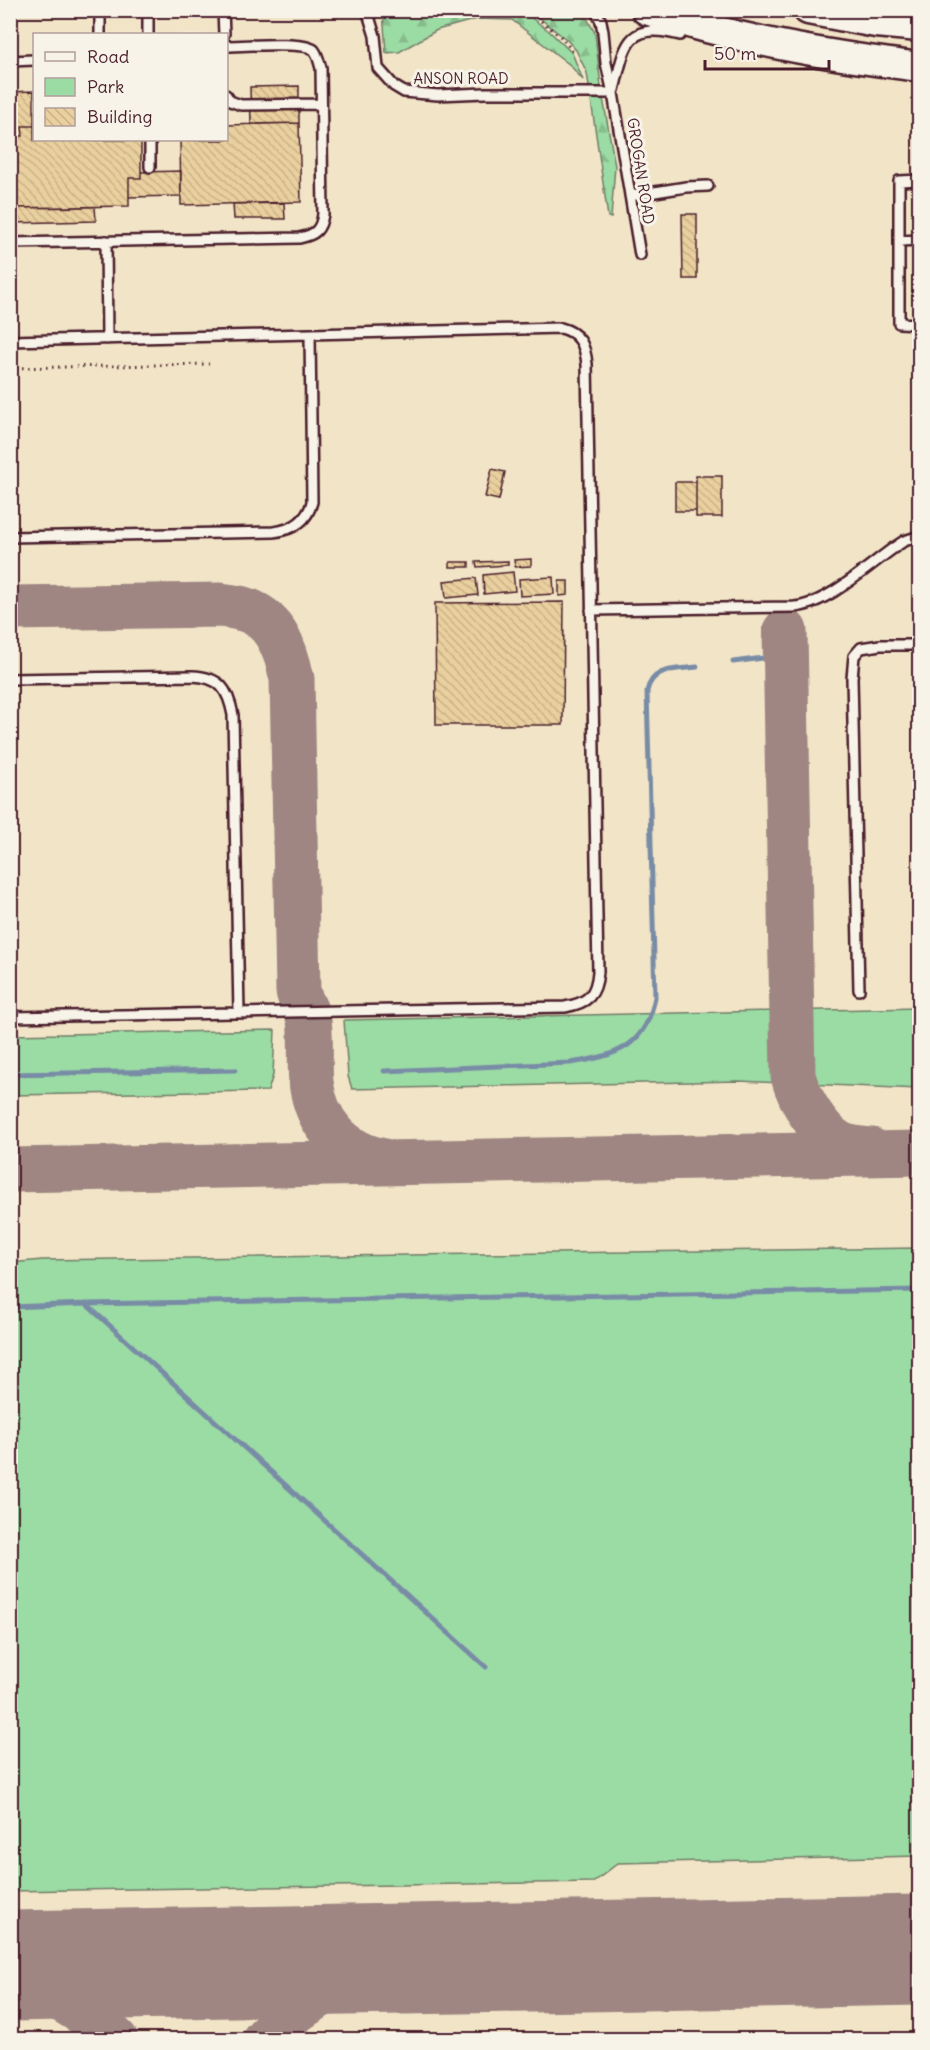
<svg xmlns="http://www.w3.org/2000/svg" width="930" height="2050" viewBox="0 0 930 2050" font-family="Delius,sans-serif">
<defs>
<pattern id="forest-firs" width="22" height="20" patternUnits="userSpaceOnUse" patternTransform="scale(1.5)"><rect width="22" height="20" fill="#9bdba4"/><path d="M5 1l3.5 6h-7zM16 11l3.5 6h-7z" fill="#87bc8d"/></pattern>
<pattern id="building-back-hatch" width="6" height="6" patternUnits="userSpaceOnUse" patternTransform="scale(1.5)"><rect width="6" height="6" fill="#e9d09e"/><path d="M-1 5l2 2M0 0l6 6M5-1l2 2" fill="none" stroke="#c9b288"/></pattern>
</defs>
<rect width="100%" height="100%" fill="#f4ecd9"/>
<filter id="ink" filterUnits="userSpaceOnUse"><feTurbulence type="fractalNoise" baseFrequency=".0167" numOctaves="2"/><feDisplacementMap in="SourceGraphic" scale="12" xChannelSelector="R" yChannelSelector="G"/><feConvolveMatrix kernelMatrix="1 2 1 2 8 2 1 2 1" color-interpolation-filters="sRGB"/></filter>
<g filter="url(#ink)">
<path fill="#f1e4c7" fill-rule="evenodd" d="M11,11H919V2039H11ZM34,34H226V140H34Z"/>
<path fill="#9bdba4" stroke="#727d68" stroke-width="1.5" d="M919,1008V1089L739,1081L352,1089L348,1076L344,1020Z
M275,1030L273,1075L268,1091L11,1095V1035Z
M919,1248V1856L618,1863L594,1882L11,1891V1263L42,1260Z"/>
<path fill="url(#forest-firs)" stroke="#727d68" stroke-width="1.5" d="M383,11H522L549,31L572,53L583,80L570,65L512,20L477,19L437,30L399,52L386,53Z
M531,11H583L595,33L601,87L615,166L611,218L608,217L587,73L576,50L567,40Z"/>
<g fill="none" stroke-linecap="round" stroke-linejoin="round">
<path stroke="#798ca6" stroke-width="5" d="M733,662L763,658
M384,1071L570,1063C616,1056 646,1047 655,997L647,691C653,666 676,670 697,667
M10,1074L235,1070
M86,1304L486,1667
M10,1307L86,1304L920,1290"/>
<path stroke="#9f8682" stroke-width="45" d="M10,608L220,605C227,606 236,607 243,609C275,617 286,650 292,679L298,991C300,1002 308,1011 309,1021C312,1041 309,1062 311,1082C316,1123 343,1154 384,1161
M785,631L793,1076C799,1098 817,1130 838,1143C847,1148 861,1149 871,1150
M10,1170L920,1153
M10,1980C49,1989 88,2012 116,2040
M264,2040C295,2006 339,1981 383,1970C403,1965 425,1962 446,1959"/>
<path stroke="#9f8682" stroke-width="111" d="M10,1966L920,1950"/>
</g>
<path fill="url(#building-back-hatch)" stroke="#4a1f2b" stroke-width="1.5" d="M299,86V123L251,124L250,87Z
M34,91V126H22L23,136H10V92Z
M299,123L301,202L181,205L180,140H226V125Z
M22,126H34V140H141V178H129V206L10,208V136H23Z
M181,171V196L129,197V178H141V172Z
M284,203L285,219H234L233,204Z
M95,207L96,221L12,223V208Z
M682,214H697V279H683Z
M492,469L505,472L499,500L485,497Z
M696,476H722V517H696Z
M675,482H696V511H675Z
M531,559V566L515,567L514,560Z
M508,561V565L477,567L476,562Z
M450,562H469V567H450Z
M513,572L515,591L484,594L483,575Z
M553,577L554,594L520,596L519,579Z
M476,578L478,595L446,598L444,581Z
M559,581H568V595L559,596Z
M564,602L563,725H436L435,603Z"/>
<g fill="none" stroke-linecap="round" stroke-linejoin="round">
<defs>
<path id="service" d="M100,10V34
M148,10V34
M223,10L224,34
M367,10L375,36L378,68L394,86L404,92L438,95L485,93H613
M595,10L601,21L603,32L606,63L613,93L640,255
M10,61L34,60
M614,90C625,46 626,20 680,35
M226,95L230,101L241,105L321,104
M150,140V167
M920,180L899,181V323L920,324
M630,196L686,187L708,186
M106,241L107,339
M899,241L920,240
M10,243L299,238C315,235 321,230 323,214L321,68C319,62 318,55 314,50C304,41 243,46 226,46
M10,341L561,328C580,333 585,345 587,364L598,972C596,995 588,1003 565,1007L10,1017
M10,537L273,532C292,530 307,522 312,502L310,335
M591,610L794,607C826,605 868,566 895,547L904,541L920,536
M10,679L192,676C220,677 228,689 233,715L239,1012
M859,990L852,678L854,656L861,648L880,645H920"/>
<path id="primary" d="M646,10C737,40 825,55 920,67
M808,10L876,23L920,27"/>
</defs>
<use href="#service" stroke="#4a1f2b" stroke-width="14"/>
<use href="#primary" stroke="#4a1f2b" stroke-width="33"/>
<path stroke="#4a1f2b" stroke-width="3" stroke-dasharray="1.5 4.5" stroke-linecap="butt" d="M527,10L561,37L575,54
M10,368L209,364"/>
<use href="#service" stroke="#f7f3e8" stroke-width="9"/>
<use href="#primary" stroke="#f7f3e8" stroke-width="28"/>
</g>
</g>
<g text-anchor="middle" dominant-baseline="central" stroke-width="6" stroke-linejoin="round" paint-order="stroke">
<g font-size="15" fill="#4a1f2b" stroke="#f7f3e8">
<text x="461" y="78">ANSON ROAD</text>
<text transform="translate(641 171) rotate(81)">GROGAN ROAD</text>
</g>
</g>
<rect width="930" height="2050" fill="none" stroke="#f7f3e8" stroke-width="36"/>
<rect x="18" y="18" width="894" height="2014" fill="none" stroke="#4a1f2b" stroke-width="2" filter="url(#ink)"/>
<rect x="33" y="33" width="195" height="108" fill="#f7f3e8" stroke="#b29e9c" stroke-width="1.5"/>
<rect x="45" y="52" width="30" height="9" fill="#f7f3e8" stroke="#b29e9c" stroke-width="1.5"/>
<text x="87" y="63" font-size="18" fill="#4a1f2b">Road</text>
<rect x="45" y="78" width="30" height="18" fill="#9bdba4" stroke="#b29e9c" stroke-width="1.5"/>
<text x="87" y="93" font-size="18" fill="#4a1f2b">Park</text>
<rect x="45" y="108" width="30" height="18" fill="url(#building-back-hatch)" stroke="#b29e9c" stroke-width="1.5"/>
<text x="87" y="123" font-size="18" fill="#4a1f2b">Building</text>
<path d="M705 60v9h124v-9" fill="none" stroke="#4a1f2b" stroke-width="3"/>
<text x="714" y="60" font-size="18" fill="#4a1f2b" stroke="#f7f3e8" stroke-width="4.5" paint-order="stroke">50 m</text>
</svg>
